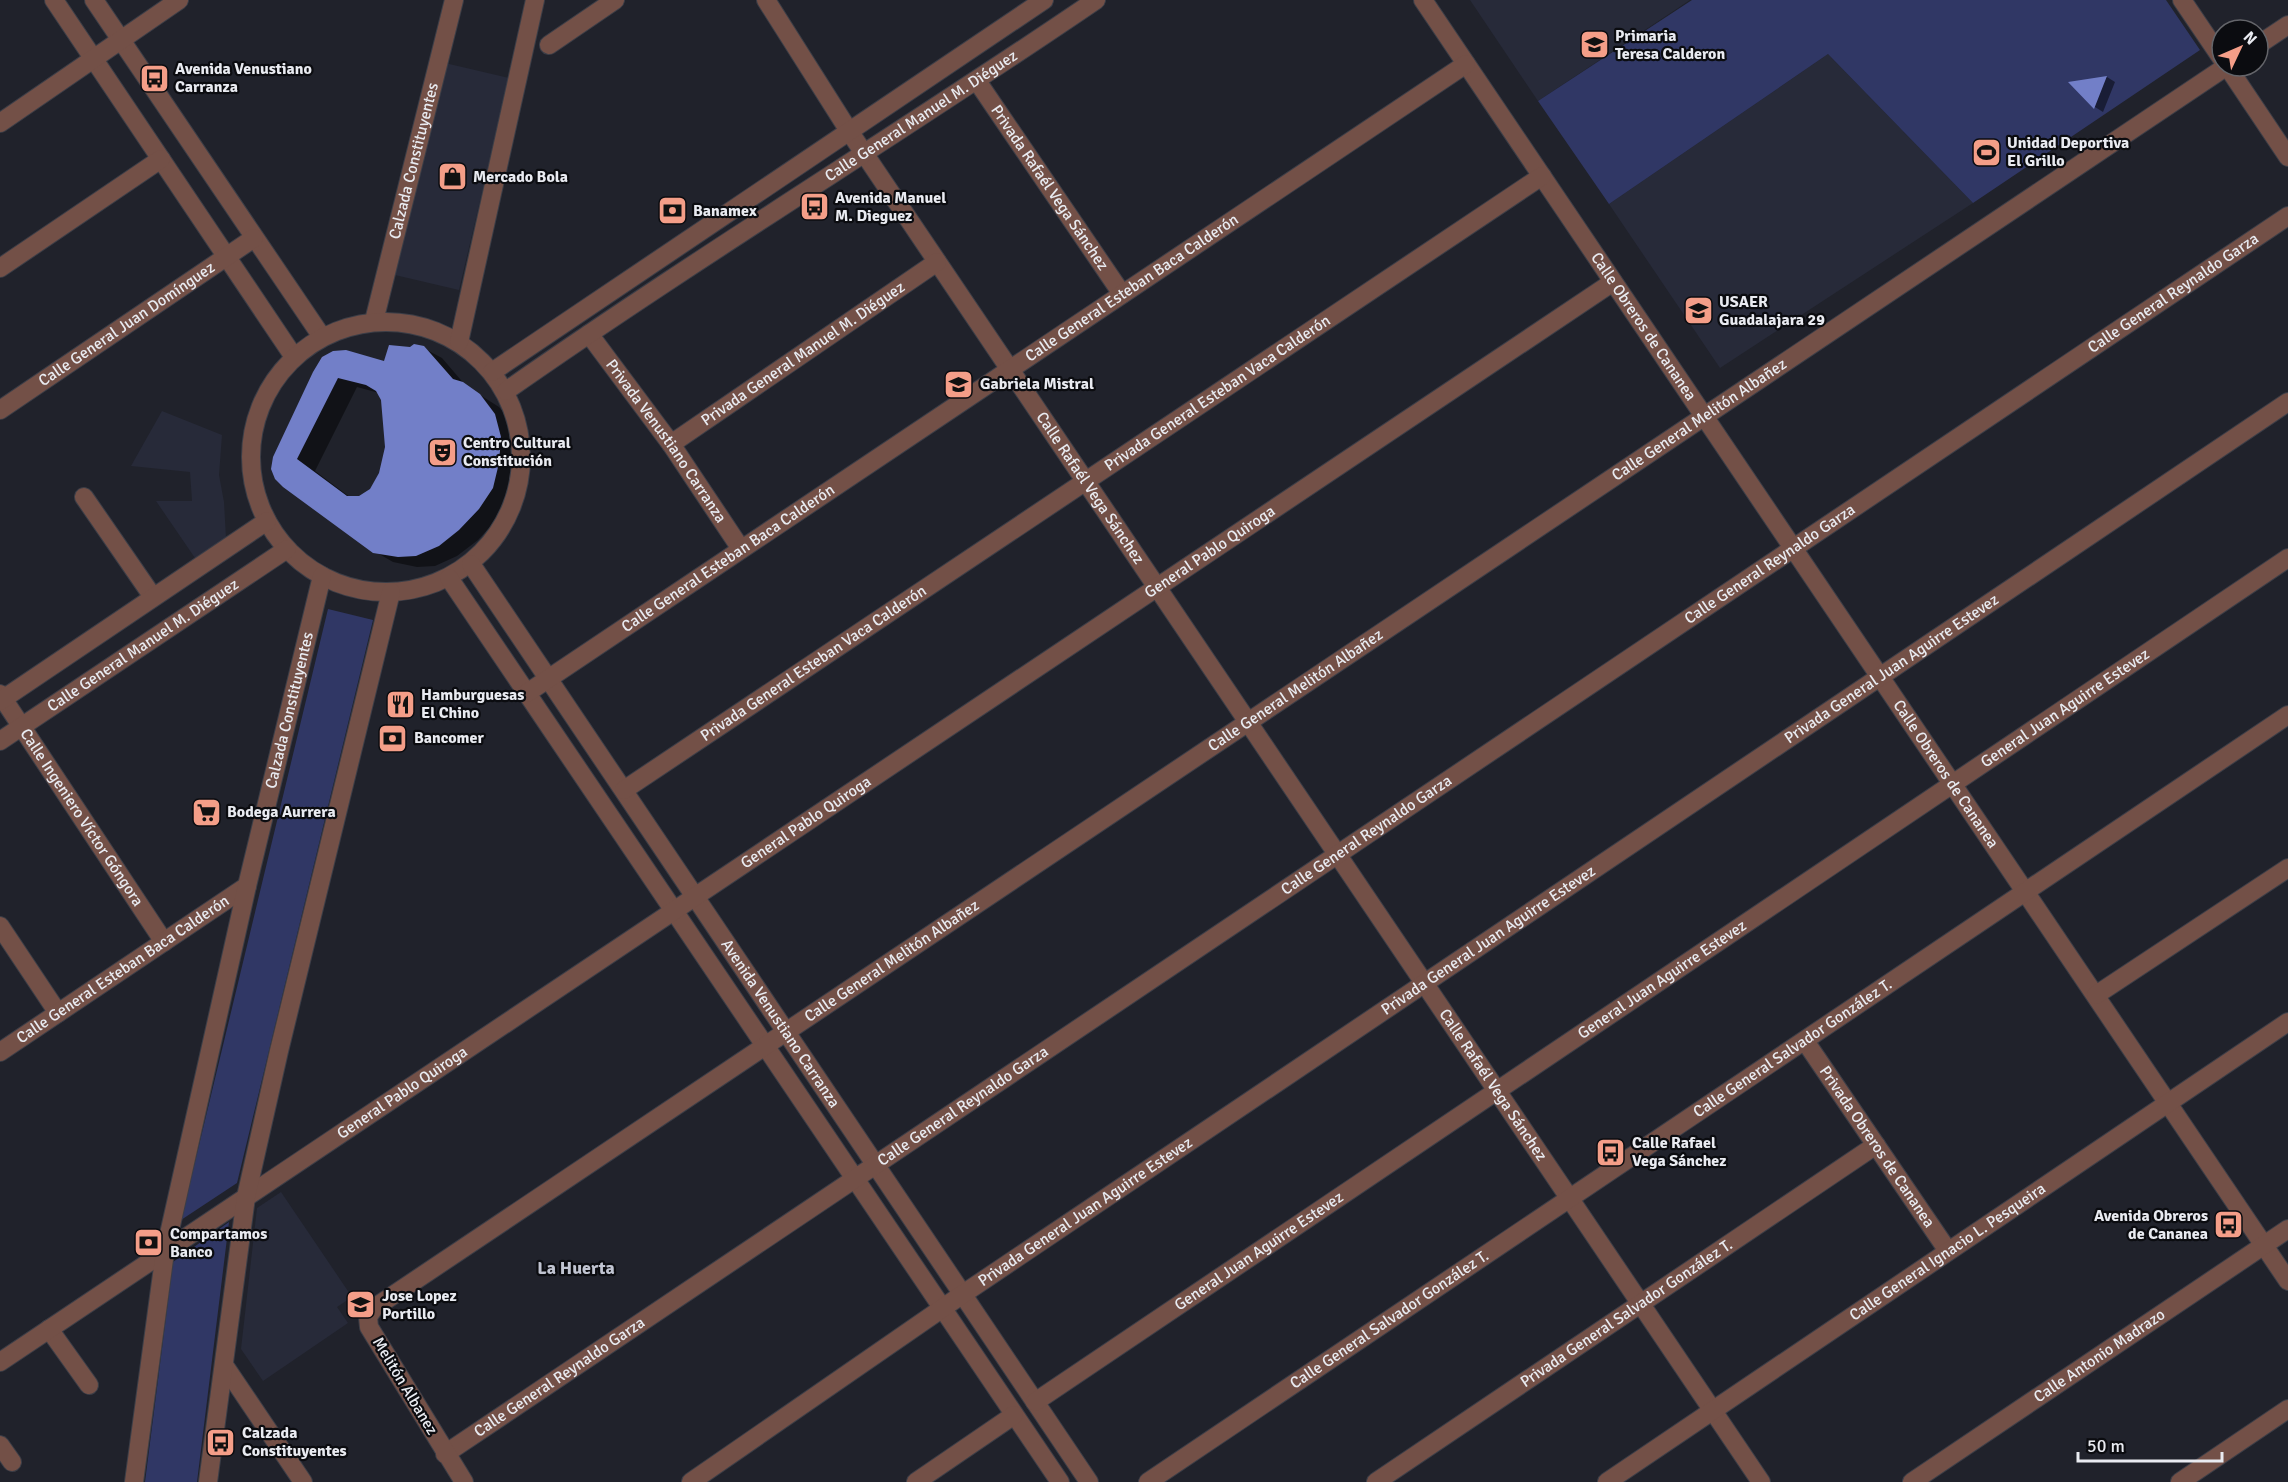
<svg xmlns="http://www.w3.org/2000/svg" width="2288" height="1482" viewBox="0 0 2288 1482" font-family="Signika,sans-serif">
<rect width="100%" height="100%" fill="#20222b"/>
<path fill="#272a39" d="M1470,0H1690L1538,101Z
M1828,54L1973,203L1720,368L1609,204Z
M445,63L509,78L459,290L395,275Z
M162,411L222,435L219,475L224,502L226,538L195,558L156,501H192L190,472L131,466Z
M281,1192L352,1297L337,1307L348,1323L263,1381L241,1349L257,1208Z"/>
<path fill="#303765" d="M1692,0H2166L2200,50L1973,203L1828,54L1609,204L1538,101Z
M328,609L373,620L237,1183L181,1220Z
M229,1222L197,1482H145L173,1262Z"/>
<path fill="#0007" fill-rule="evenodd" d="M2107,77L2115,82L2103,112L2095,107L2071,83Z
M423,348L442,358L466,386L499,407L513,425L518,448L517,473L510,498L497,519L478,540L457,556L435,566L417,567L393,562L374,551L284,485L314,372L385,363ZM357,387L379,393L383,400L386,447L381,474L371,490L359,497L351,498L315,471Z"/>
<path fill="#727fc8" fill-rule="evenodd" d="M2107,76L2094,109L2068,82Z
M414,344L424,346L453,379L463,382L480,394L495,414L501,437L499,463L493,488L479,509L459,530L439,546L416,556L398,557L373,553L283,487L275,479L271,469L273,457L313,372L322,357L333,351L346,350L384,361L389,345L410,347ZM338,378L366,385L376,391L381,400L385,447L379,473L370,489L359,496H347L297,459Z"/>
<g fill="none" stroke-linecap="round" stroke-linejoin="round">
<defs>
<g id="minor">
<path d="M54,0L294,357"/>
<path d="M94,0L322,337"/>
<path id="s1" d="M766,0L849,131L1761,1482"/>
<path id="s2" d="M1423,0L2288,1281"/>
<path d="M2182,0L2222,59"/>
<path d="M549,45L615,0"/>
<path d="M2258,45L2288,25"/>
<path d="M2227,66L2288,157"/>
<path id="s3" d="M977,81L1122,294"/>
<path d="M0,123L179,0"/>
<path d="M0,268L161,159"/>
<path id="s4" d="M374,321L454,0"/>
<circle cx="386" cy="457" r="135"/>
<path id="s5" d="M589,334L671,444L741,549"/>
<path d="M459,342L535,0"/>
<path d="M492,372L1044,0"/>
<path id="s6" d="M506,391C699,256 901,133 1096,0"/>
<path id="s7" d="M0,410L254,238"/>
<path id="s8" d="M671,444L937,262"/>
<path d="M84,497L153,597"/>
<path id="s9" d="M471,564L1089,1482"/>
<path d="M449,578L1060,1482"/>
<path id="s10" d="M527,693L1466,64"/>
<path id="s11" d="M0,694L164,942"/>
<path d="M0,701L267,521"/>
<path id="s12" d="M0,741L287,549"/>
<path id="s13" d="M624,790L1542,176"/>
<path d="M0,926L58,1013"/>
<path d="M2096,995L2288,868"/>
<path id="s14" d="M1805,1041L1948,1251"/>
<path id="s15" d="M0,1052L247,886"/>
<path d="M49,1329L89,1385"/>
<path id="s16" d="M0,1362L1613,282"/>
<path d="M224,1365L303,1482"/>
<path id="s17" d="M1035,1402L2288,558"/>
<path d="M0,1445L12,1462"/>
<path id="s18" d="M445,1454L2288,216"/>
<path id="s19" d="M134,1482L165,1252L247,886L322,576"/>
<path d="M208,1482L246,1197L279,1051L391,592"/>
<path id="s20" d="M464,1482L369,1327L368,1317L374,1308L2227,66"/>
<path id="s21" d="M691,1482L963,1294L2288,402"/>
<path d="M916,1482L1014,1415"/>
<path id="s22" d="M1148,1482L2288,715"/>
<path id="s23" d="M1376,1482L1876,1145"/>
<path id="s24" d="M1607,1482L2288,1022"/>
<path id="s25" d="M1912,1482L2288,1229"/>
<path d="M2180,1482L2288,1409"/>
</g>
</defs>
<use href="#minor" stroke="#3c3e47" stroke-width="20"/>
<use href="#minor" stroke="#735047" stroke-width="18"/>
</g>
<defs>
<symbol id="school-square" viewBox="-11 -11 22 22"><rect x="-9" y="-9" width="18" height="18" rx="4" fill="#f49e88" stroke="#0b0c10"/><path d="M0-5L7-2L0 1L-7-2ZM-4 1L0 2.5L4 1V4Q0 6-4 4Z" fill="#111"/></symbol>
<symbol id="bus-square" viewBox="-11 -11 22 22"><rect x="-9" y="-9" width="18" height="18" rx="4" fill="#f49e88" stroke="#0b0c10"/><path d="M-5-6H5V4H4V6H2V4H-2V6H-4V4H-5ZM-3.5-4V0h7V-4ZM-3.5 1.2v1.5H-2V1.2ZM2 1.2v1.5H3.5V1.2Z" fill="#111"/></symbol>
<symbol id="stadium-square" viewBox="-11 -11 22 22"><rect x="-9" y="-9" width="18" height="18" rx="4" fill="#f49e88" stroke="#0b0c10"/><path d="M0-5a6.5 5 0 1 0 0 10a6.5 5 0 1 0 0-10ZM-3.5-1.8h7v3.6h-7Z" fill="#111"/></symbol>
<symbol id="shop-square" viewBox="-11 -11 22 22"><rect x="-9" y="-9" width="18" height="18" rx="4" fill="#f49e88" stroke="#0b0c10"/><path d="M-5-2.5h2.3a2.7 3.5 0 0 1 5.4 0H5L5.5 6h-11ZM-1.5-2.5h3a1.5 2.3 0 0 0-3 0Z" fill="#111"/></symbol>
<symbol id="bank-square" viewBox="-11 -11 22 22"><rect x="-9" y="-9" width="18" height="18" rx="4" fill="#f49e88" stroke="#0b0c10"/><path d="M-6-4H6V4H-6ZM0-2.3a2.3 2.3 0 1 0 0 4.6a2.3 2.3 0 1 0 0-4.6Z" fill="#111"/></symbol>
<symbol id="theatre-square" viewBox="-11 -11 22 22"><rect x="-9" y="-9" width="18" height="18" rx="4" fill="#f49e88" stroke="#0b0c10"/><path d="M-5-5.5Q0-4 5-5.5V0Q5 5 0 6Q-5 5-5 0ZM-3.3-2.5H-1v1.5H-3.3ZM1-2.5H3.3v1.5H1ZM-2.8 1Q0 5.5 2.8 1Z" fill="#111"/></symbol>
<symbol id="restaurant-square" viewBox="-11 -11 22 22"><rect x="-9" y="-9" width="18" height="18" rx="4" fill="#f49e88" stroke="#0b0c10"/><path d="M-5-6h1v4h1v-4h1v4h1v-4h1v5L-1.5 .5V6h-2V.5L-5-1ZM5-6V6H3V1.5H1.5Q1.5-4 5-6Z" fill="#111"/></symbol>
<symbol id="supermarket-square" viewBox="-11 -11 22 22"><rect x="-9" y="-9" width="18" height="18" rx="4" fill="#f49e88" stroke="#0b0c10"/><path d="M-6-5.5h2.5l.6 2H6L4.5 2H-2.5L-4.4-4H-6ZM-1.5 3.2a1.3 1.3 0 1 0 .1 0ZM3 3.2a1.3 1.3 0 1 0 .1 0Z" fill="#111"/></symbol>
</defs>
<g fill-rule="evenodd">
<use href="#school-square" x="1578" y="28" width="33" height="33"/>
<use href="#bus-square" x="138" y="62" width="33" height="33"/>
<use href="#stadium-square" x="1970" y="136" width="33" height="33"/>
<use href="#shop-square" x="436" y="160" width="33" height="33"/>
<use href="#bus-square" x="798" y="190" width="33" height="33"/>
<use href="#bank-square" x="656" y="194" width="33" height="33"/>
<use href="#school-square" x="1682" y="294" width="33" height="33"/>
<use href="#school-square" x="942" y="368" width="33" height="33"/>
<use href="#theatre-square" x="426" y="436" width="33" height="33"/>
<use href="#restaurant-square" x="384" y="688" width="33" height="33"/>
<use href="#bank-square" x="376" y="722" width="33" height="33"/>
<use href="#supermarket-square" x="190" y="796" width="33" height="33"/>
<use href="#bus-square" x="1594" y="1136" width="33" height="33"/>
<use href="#bus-square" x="2212" y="1208" width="33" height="33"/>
<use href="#bank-square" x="132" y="1226" width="33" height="33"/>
<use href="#school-square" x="344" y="1288" width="33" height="33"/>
<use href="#bus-square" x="204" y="1426" width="33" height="33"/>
</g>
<g text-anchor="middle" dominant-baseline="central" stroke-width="4.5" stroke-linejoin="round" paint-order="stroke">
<g font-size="16" font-weight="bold" fill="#e9ebf1" stroke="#0b0c10" text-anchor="start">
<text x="1615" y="36">Primaria<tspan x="1615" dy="18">Teresa Calderon</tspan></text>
<text x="175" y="69">Avenida Venustiano<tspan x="175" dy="18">Carranza</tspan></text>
<text x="2007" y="143">Unidad Deportiva<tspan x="2007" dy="18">El Grillo</tspan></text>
<text x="473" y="177">Mercado Bola</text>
<text x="835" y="198">Avenida Manuel<tspan x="835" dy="18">M. Dieguez</tspan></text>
<text x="693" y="211">Banamex</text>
<text x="1719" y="302">USAER<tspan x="1719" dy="18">Guadalajara 29</tspan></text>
<text x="980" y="384">Gabriela Mistral</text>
<text x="463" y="443">Centro Cultural<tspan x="463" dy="18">Constitución</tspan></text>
<text x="421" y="695">Hamburguesas<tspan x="421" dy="18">El Chino</tspan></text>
<text x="414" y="738">Bancomer</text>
<text x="227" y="812">Bodega Aurrera</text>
<text x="1632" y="1143">Calle Rafael<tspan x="1632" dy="18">Vega Sánchez</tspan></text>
<text x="2208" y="1216" text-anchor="end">Avenida Obreros<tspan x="2208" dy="18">de Cananea</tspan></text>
<text x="170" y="1234">Compartamos<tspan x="170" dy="18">Banco</tspan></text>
<text x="382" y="1296">Jose Lopez<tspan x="382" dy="18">Portillo</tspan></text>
<text x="242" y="1433">Calzada<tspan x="242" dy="18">Constituyentes</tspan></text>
</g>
<g font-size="16" fill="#e9ebf1" stroke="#0b0c10">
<text stroke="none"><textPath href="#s6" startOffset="498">Calle General Manuel M. Diéguez</textPath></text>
<text stroke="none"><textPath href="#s4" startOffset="165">Calzada Constituyentes</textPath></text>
<text stroke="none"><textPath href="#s3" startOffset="129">Privada Rafaél Vega Sánchez</textPath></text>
<text stroke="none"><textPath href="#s10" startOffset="728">Calle General Esteban Baca Calderón</textPath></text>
<text stroke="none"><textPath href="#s18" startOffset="2082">Calle General Reynaldo Garza</textPath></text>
<text stroke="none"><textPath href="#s7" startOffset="153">Calle General Juan Domínguez</textPath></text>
<text stroke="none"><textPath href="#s2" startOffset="394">Calle Obreros de Cananea</textPath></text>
<text stroke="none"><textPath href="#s8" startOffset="160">Privada General Manuel M. Diéguez</textPath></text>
<text stroke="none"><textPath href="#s13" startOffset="714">Privada General Esteban Vaca Calderón</textPath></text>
<text stroke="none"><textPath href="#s20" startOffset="1798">Calle General Melitón Albañez</textPath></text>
<text stroke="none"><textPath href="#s5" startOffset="132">Privada Venustiano Carranza</textPath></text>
<text stroke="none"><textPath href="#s1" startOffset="586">Calle Rafaél Vega Sánchez</textPath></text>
<text stroke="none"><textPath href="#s16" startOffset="1456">General Pablo Quiroga</textPath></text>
<text stroke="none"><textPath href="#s10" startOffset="242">Calle General Esteban Baca Calderón</textPath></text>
<text stroke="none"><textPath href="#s18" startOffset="1596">Calle General Reynaldo Garza</textPath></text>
<text stroke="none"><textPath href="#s12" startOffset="172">Calle General Manuel M. Diéguez</textPath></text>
<text stroke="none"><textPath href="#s13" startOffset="228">Privada General Esteban Vaca Calderón</textPath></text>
<text stroke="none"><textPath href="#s21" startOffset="1450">Privada General Juan Aguirre Estevez</textPath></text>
<text stroke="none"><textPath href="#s20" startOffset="1312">Calle General Melitón Albañez</textPath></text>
<text stroke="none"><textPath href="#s17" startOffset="1242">General Juan Aguirre Estevez</textPath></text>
<text stroke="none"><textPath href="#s19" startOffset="788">Calzada Constituyentes</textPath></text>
<text stroke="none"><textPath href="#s2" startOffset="934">Calle Obreros de Cananea</textPath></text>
<text stroke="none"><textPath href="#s11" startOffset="148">Calle Ingeniero Víctor Góngora</textPath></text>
<text stroke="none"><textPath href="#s16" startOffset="970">General Pablo Quiroga</textPath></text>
<text stroke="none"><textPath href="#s18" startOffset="1110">Calle General Reynaldo Garza</textPath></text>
<text stroke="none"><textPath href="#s21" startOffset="964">Privada General Juan Aguirre Estevez</textPath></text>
<text stroke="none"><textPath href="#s20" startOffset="826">Calle General Melitón Albañez</textPath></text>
<text stroke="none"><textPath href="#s15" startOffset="148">Calle General Esteban Baca Calderón</textPath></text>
<text stroke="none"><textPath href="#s17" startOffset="756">General Juan Aguirre Estevez</textPath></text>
<text stroke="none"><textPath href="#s9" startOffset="554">Avenida Venustiano Carranza</textPath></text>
<text stroke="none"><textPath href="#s22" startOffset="777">Calle General Salvador González T.</textPath></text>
<text stroke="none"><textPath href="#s1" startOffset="1306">Calle Rafaél Vega Sánchez</textPath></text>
<text stroke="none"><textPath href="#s16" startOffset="484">General Pablo Quiroga</textPath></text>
<text stroke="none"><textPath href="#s18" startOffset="624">Calle General Reynaldo Garza</textPath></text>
<text stroke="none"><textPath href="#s14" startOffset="128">Privada Obreros de Cananea</textPath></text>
<text stroke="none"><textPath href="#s21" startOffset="478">Privada General Juan Aguirre Estevez</textPath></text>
<text stroke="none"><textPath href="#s17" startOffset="270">General Juan Aguirre Estevez</textPath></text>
<text stroke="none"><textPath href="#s24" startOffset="411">Calle General Ignacio L. Pesqueira</textPath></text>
<text stroke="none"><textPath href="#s23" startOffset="302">Privada General Salvador González T.</textPath></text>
<text stroke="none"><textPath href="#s22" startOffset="291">Calle General Salvador González T.</textPath></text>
<text stroke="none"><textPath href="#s25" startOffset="226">Calle Antonio Madrazo</textPath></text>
<text stroke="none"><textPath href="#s18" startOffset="138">Calle General Reynaldo Garza</textPath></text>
<text transform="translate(405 1386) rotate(59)">Melitón Albanez</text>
</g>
<g font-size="18" font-weight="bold" fill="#c0c4d1" stroke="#0b0c10">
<text x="576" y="1268">La Huerta</text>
</g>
</g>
<g transform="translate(2240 48) rotate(46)"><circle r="28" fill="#0b0c10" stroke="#64656a" stroke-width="1.5"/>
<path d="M0-4.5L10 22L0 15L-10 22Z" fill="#f49e88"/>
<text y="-9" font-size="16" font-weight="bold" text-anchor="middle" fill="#e9ebf1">N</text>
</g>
<path d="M2078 1452v9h144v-9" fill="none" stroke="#e9ebf1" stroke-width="3"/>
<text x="2087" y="1452" font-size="18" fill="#e9ebf1" stroke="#0b0c10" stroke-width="4.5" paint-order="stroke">50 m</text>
</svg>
